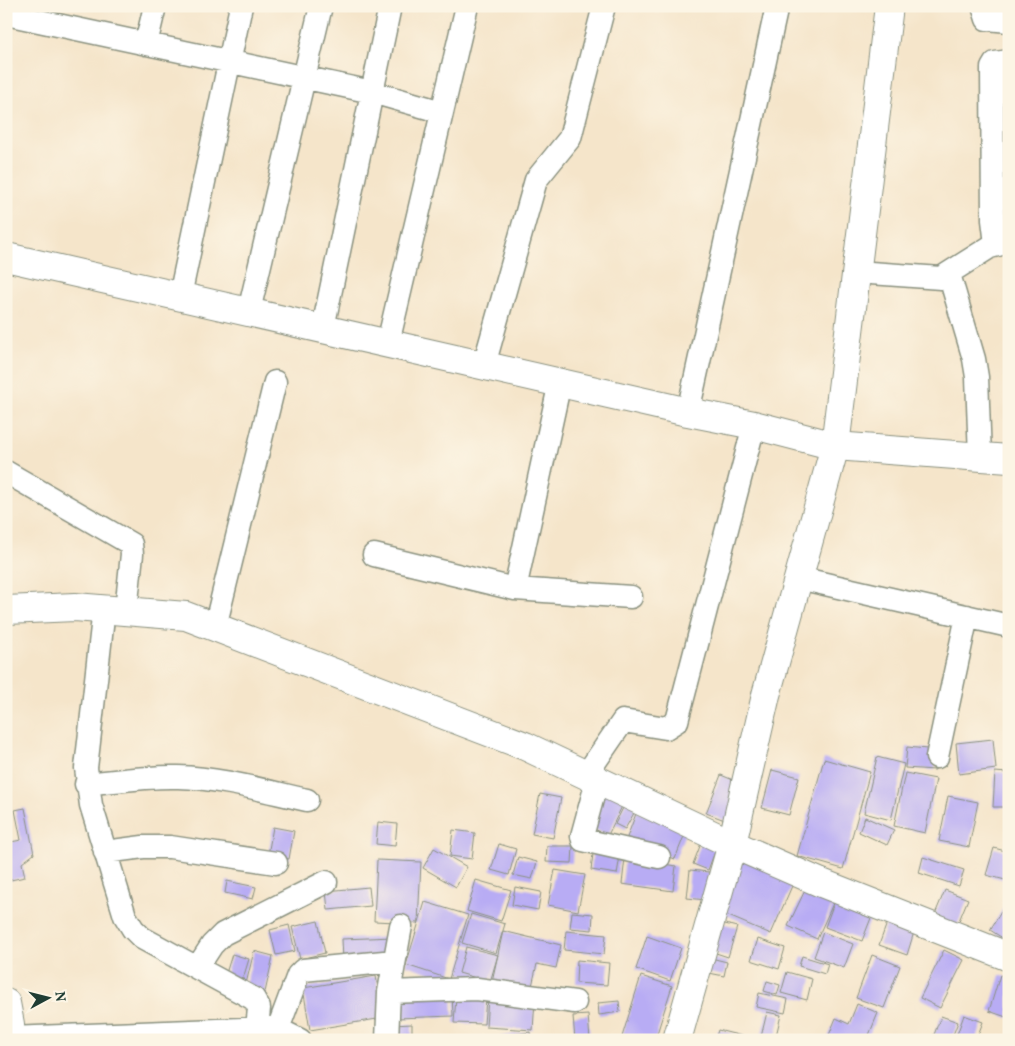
<svg xmlns="http://www.w3.org/2000/svg" width="1015" height="1046" viewBox="0 0 1015 1046" font-family="Vollkorn,serif">
<rect width="100%" height="100%" fill="#fcf5e5"/>
<filter id="ink" filterUnits="userSpaceOnUse"><feTurbulence type="fractalNoise" baseFrequency=".02" numOctaves="2"/><feDisplacementMap in="SourceGraphic" scale="10" xChannelSelector="R" yChannelSelector="G"/><feConvolveMatrix kernelMatrix="1 2 1 2 8 2 1 2 1" color-interpolation-filters="sRGB"/></filter>
<filter id="wash" filterUnits="userSpaceOnUse"><feTurbulence type="fractalNoise" baseFrequency=".0096" numOctaves="4" result="noise"/><feDisplacementMap in="SourceGraphic" scale="20" xChannelSelector="R" yChannelSelector="G"/><feGaussianBlur stdDeviation="1.12" result="paint"/><feColorMatrix in="noise" values="0 0 0 0 0 0 0 0 0 0 0 0 0 0 0 0 0 1.4 0 .05"/><feComposite in="paint" operator="in"/></filter>
<g filter="url(#wash)">
<rect width="100%" height="100%" fill="#f5e5ca"/>
<g id="blocks">
<path fill="#b8acf4" d="M993,739L996,769L959,774L956,743Z
M907,747L937,750L935,770L905,768Z
M877,757L904,764L891,820L864,813Z
M824,759L870,772L843,869L797,856Z
M772,770L799,777L789,815L762,808Z
M995,772L1007,773L1005,807H993Z
M905,773L936,779L925,833L894,826Z
M721,775L745,785L730,822L706,813Z
M606,786L627,796L608,835L587,826Z
M540,794L561,798L553,838L532,834Z
M948,796L978,802L969,847L939,841Z
M627,800L638,806L625,829L615,824Z
M25,808L34,854L22,863L25,877L6,881V843L21,840L15,810Z
M637,811L686,831L675,859L626,840Z
M865,817L894,830L887,845L859,832Z
M378,822L397,824L395,846L376,844Z
M273,827L294,831L289,859L268,855Z
M453,830L475,833L472,859L450,856Z
M702,841L717,846L708,870L693,864Z
M499,844L516,849L509,875L491,870Z
M547,846H573L572,863L546,862Z
M594,846L621,850L617,874L591,870Z
M434,848L467,867L456,887L423,868Z
M994,848L1009,852V881L986,875Z
M518,857L537,862L532,879L513,875Z
M742,857L795,879L771,934L719,912Z
M923,857L964,870L959,886L919,873Z
M625,858L676,866L673,891L622,884Z
M377,860L421,862L418,923L374,921Z
M555,870L585,875L578,911L548,905Z
M690,870L709,872L706,900L687,898Z
M476,880L511,890L501,921L467,911Z
M227,881L256,887L253,899L225,893Z
M807,886L835,899L817,939L788,926Z
M369,887L371,906L328,910L326,891Z
M515,887L541,892L538,910L512,905Z
M945,890L968,899L956,928L933,919Z
M425,902L468,915L449,979L406,965Z
M1007,902L1009,903V942L990,930Z
M834,903L871,918L862,941L825,927Z
M572,912L593,914L592,930L570,928Z
M471,914L505,924L496,953L462,943Z
M318,921L325,953L300,959L292,927Z
M721,923L737,927L728,957L713,952Z
M887,923L914,932L907,955L879,945Z
M289,925L295,951L276,955L270,930Z
M503,931L561,945L556,968L537,964L530,995L491,986Z
M566,931L606,935L604,954L564,950Z
M823,932L853,944L844,968L814,957Z
M647,936L681,948L670,981L636,969Z
M394,937V958L343,960L342,939Z
M758,939L785,948L779,969L751,960Z
M466,947L498,955L490,982L459,973Z
M944,950L964,960L940,1008L920,998Z
M254,951L273,956L264,997L244,992Z
M232,954L249,959L241,985L224,980Z
M872,955L900,966L884,1008L856,998Z
M802,956L828,964L825,974L799,966Z
M707,957L727,962L724,976L704,972Z
M577,960L609,963L607,985L576,983Z
M787,972L812,979L807,1000L781,993Z
M1000,975L1009,978V1018L989,1011Z
M376,976L383,1018L310,1030L303,988Z
M641,976L672,986L655,1040H621Z
M767,981L780,985L777,995L764,991Z
M452,993L453,1016L397,1018V995Z
M759,993L788,999L785,1013L756,1007Z
M456,997L486,998L484,1024L454,1023Z
M488,997L535,1000L533,1030L486,1027Z
M619,1001L620,1012L599,1015L598,1003Z
M857,1004L878,1013L867,1040H827L836,1018L849,1024Z
M767,1012L781,1015L775,1040L761,1037Z
M588,1015L590,1040H575L573,1016Z
M964,1015L983,1022L976,1040H955Z
M941,1016L958,1022L951,1040H932Z
M412,1024V1039L393,1040V1025Z
M718,1030L754,1039V1040H715Z
M530,1032L531,1040H492L491,1038Z"/>
</g>
</g>
<g filter="url(#ink)">
<use href="#blocks" fill-opacity="0" stroke="#8a917f" stroke-width="1"/>
<g fill="none" stroke-linecap="round" stroke-linejoin="round">
<defs>
<path id="minor" d="M983,6L987,19L1009,21
M6,14L372,92L442,112
M146,44L155,6
M996,244L993,220L992,68L995,63L1009,61
M856,272L941,278L990,247L1009,242
M949,274L974,359L977,377L980,457
M180,296L241,6
M249,311L321,6
M323,328L390,6
M388,343L467,6
M484,365L536,180L570,138L604,6
M688,412L777,6
M6,472L131,544L132,554L126,611
M374,555L515,589L631,597
M799,578L1009,626
M515,589L560,382
M104,609L86,768L91,805L125,916L133,929L142,938L254,999L259,1008L257,1029
M215,627L275,382
M937,757L967,616
M586,775L623,721L666,728L677,721L754,425
M597,781L582,836L583,840L659,857
M86,784C117,781 147,776 178,777C221,778 265,791 307,800
M105,852L143,847H170L276,863
M197,968L212,945L223,934L326,882
M389,992L477,989L575,1002
M278,1029L298,975L303,970L394,961
M10,1038L270,1028L278,1029L300,1040
M387,1040L389,992L401,926"/>
<path id="tertiary" d="M6,610L75,607L186,616L525,746L732,844L819,882L1009,957
M6,1003L10,1024V1040
M677,1040L732,844L766,695L835,446L889,6"/>
<path id="primary" d="M6,257L688,412L754,425L835,446L1009,459"/>
</defs>
<use href="#minor" stroke="#8a917f" stroke-width="25"/>
<use href="#tertiary" stroke="#8a917f" stroke-width="30"/>
<use href="#primary" stroke="#8a917f" stroke-width="30"/>
<use href="#minor" stroke="#fff" stroke-width="22"/>
<use href="#tertiary" stroke="#fff" stroke-width="28"/>
<use href="#primary" stroke="#fff" stroke-width="28"/>
</g>
</g>
<rect width="1015" height="1046" fill="none" stroke="#fcf5e5" stroke-width="25"/>
<g transform="translate(48 998) rotate(83)" stroke="#fcf5e5" stroke-width="4" paint-order="stroke">
<path d="M0-4L9 19L0 12L-9 19Z" fill="#1f3d34"/>
<text y="-8" font-size="14" font-weight="bold" text-anchor="middle" fill="#1f3d34">N</text>
</g>
</svg>
